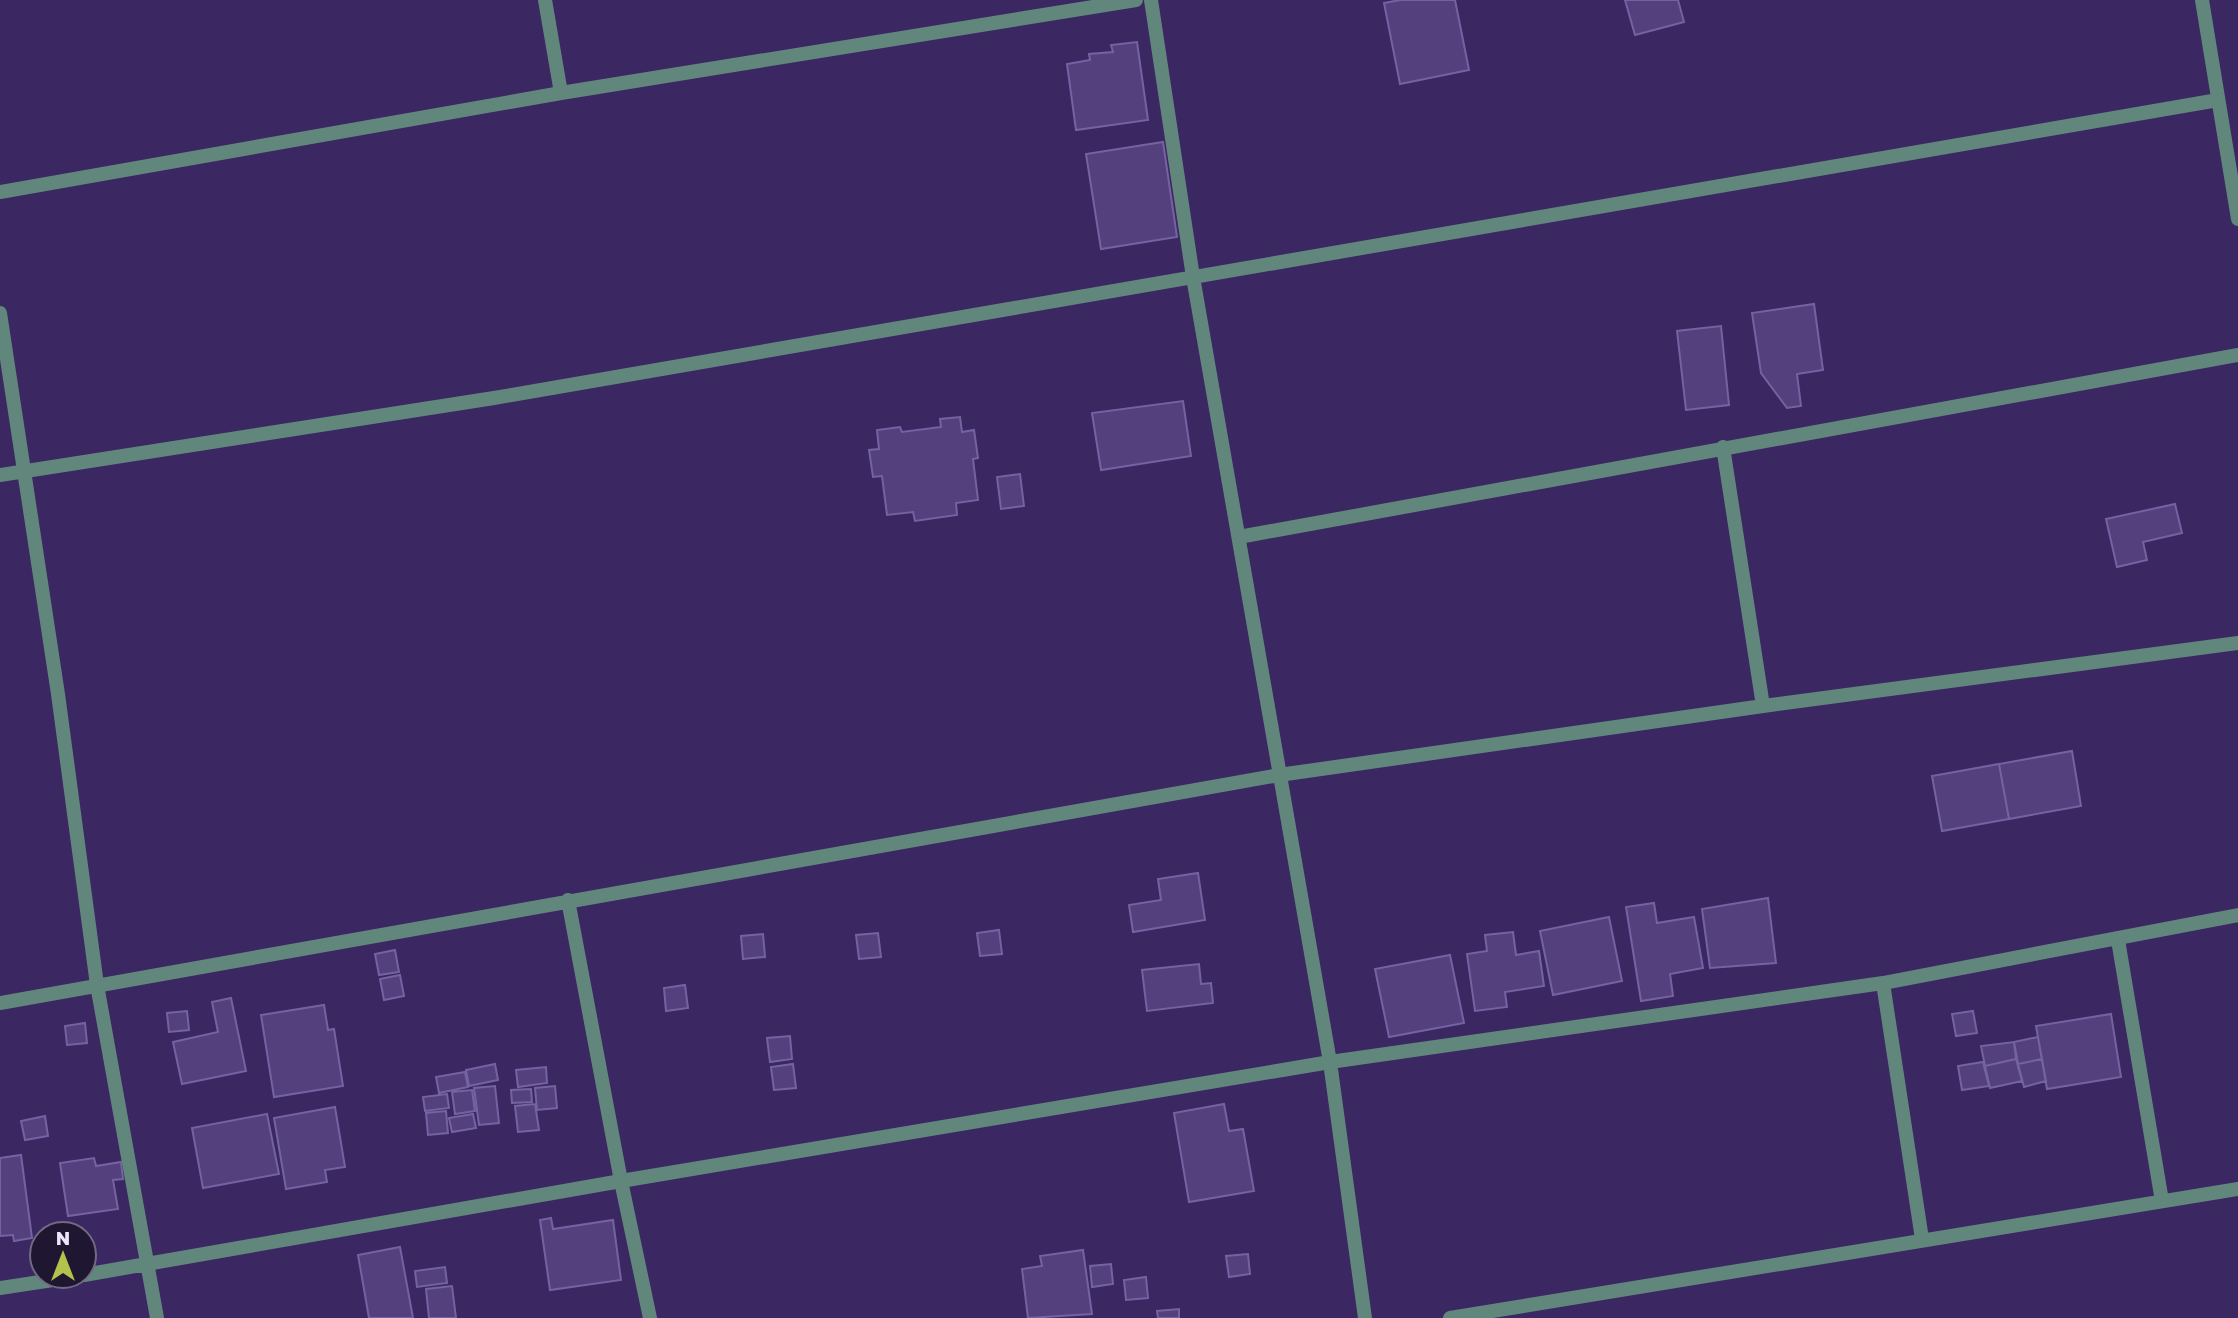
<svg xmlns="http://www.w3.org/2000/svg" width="2238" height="1318" viewBox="0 0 2238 1318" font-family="'Golos Text',sans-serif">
<rect width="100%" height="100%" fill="#3b2761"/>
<path fill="#53407c" stroke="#7562a2" stroke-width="2" d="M1400,0H1455L1469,70L1400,84L1384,3Z
M1625,0H1678L1684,22L1635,35Z
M1137,42L1148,120L1076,130L1067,64L1090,60L1089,54L1113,52L1111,45Z
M1163,142L1177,237L1101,249L1086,154Z
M1814,304L1823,370L1797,374L1801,406L1787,408L1761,373L1752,313Z
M1721,326L1729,405L1686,410L1677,331Z
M1183,401L1191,456L1101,470L1092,413Z
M960,417L962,432L974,430L978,458L973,459L978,500L956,503L957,515L915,521L913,512L887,515L882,476L873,477L869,450L879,449L877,430L900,427L902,432L941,427L940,419Z
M1020,474L1024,506L1001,509L997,477Z
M2175,504L2182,533L2143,542L2147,560L2117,567L2106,519Z
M2072,751L2081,806L2009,819L1999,764Z
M1999,764L2009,819L1942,831L1932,776Z
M1198,873L1205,920L1133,932L1129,905L1161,900L1158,879Z
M1768,898L1776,963L1710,968L1702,909Z
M1654,903L1657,923L1694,917L1703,968L1670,974L1673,996L1641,1001L1626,907Z
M1609,917L1622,981L1553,995L1540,931Z
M999,930L1002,954L980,956L977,933Z
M1513,932L1516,955L1539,951L1544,986L1505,992L1507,1007L1475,1011L1467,954L1487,951L1485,935Z
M878,933L881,957L859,959L856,935Z
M763,934L765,957L743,959L741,936Z
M395,950L399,972L379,975L375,954Z
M1450,955L1464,1023L1389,1037L1375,969Z
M1199,964L1201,984L1211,983L1213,1003L1147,1011L1142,970Z
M400,975L404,996L384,1000L380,979Z
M685,985L688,1008L666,1011L664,988Z
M231,998L246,1071L182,1084L173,1042L218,1032L212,1002Z
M324,1005L328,1030L334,1029L343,1086L274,1097L261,1015Z
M187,1011L189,1030L169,1032L167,1013Z
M1973,1011L1977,1033L1956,1036L1952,1014Z
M2111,1014L2121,1077L2047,1089L2036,1026Z
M85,1023L87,1043L67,1045L65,1026Z
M790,1036L792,1059L770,1062L767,1038Z
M2038,1037L2042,1059L2018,1064L2014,1042Z
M2014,1042L2016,1059L1985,1066L1981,1046Z
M2016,1059L2022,1081L1990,1088L1985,1066Z
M2042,1059L2046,1081L2024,1087L2018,1064Z
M1983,1062L1989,1086L1962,1090L1958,1066Z
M495,1064L498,1080L469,1086L466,1070Z
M793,1064L796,1088L774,1090L771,1067Z
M546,1067L547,1083L518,1087L516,1070Z
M465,1072L468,1087L439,1093L436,1077Z
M495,1086L499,1123L479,1125L474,1088Z
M555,1086L557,1108L537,1110L535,1088Z
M531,1089L532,1102L512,1103L511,1090Z
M472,1090L475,1111L455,1114L452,1092Z
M447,1094L449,1108L425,1111L423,1097Z
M535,1104L539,1130L518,1132L515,1106Z
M1224,1104L1229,1131L1243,1129L1254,1191L1189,1202L1174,1113Z
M335,1107L345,1167L325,1170L327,1182L286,1189L274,1118Z
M446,1111L448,1133L428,1135L426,1113Z
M267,1114L279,1174L203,1188L192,1128Z
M473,1114L476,1128L452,1132L449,1118Z
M45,1116L48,1136L25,1140L21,1121Z
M21,1155L32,1238L14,1241L13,1235L0,1236V1158Z
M94,1158L96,1166L121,1162L123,1179L113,1180L118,1209L68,1216L60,1163Z
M551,1218L553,1229L613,1220L621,1280L550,1290L540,1220Z
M400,1247L413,1318H369L358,1255Z
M1083,1250L1092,1314L1028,1318L1022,1269L1042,1266L1040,1256Z
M1248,1254L1250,1274L1229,1277L1226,1256Z
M1111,1264L1113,1284L1092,1287L1090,1266Z
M445,1267L447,1283L417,1287L415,1271Z
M1146,1277L1148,1298L1126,1300L1124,1280Z
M452,1286L456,1318H429L426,1289Z
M1179,1309V1318H1158L1157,1311Z"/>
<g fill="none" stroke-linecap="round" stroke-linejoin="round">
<path stroke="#61877d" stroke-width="14" d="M545,0L561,93
M1151,0L1193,277L1330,1062L1365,1318
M2202,0L2238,219
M0,192L561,93L1136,0
M0,313L58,694L97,985L157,1318
M1723,447L1763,706
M0,475L494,398L2218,100
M1239,537L2238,355
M568,900L621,1181L650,1318
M2118,940L2162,1201
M1883,983L1922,1239
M0,1003L1279,775L1763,706L2238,643
M84,1275L621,1181L1330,1062L1883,983L2238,915
M0,1288L79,1276
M1450,1318L2238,1189"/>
</g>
<g transform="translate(63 1255)"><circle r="33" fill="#1f1731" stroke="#716a82" stroke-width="2"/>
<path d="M0-5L12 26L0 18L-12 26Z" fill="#b3c24b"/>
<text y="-10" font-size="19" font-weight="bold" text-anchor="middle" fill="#ebe6fc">N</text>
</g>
</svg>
